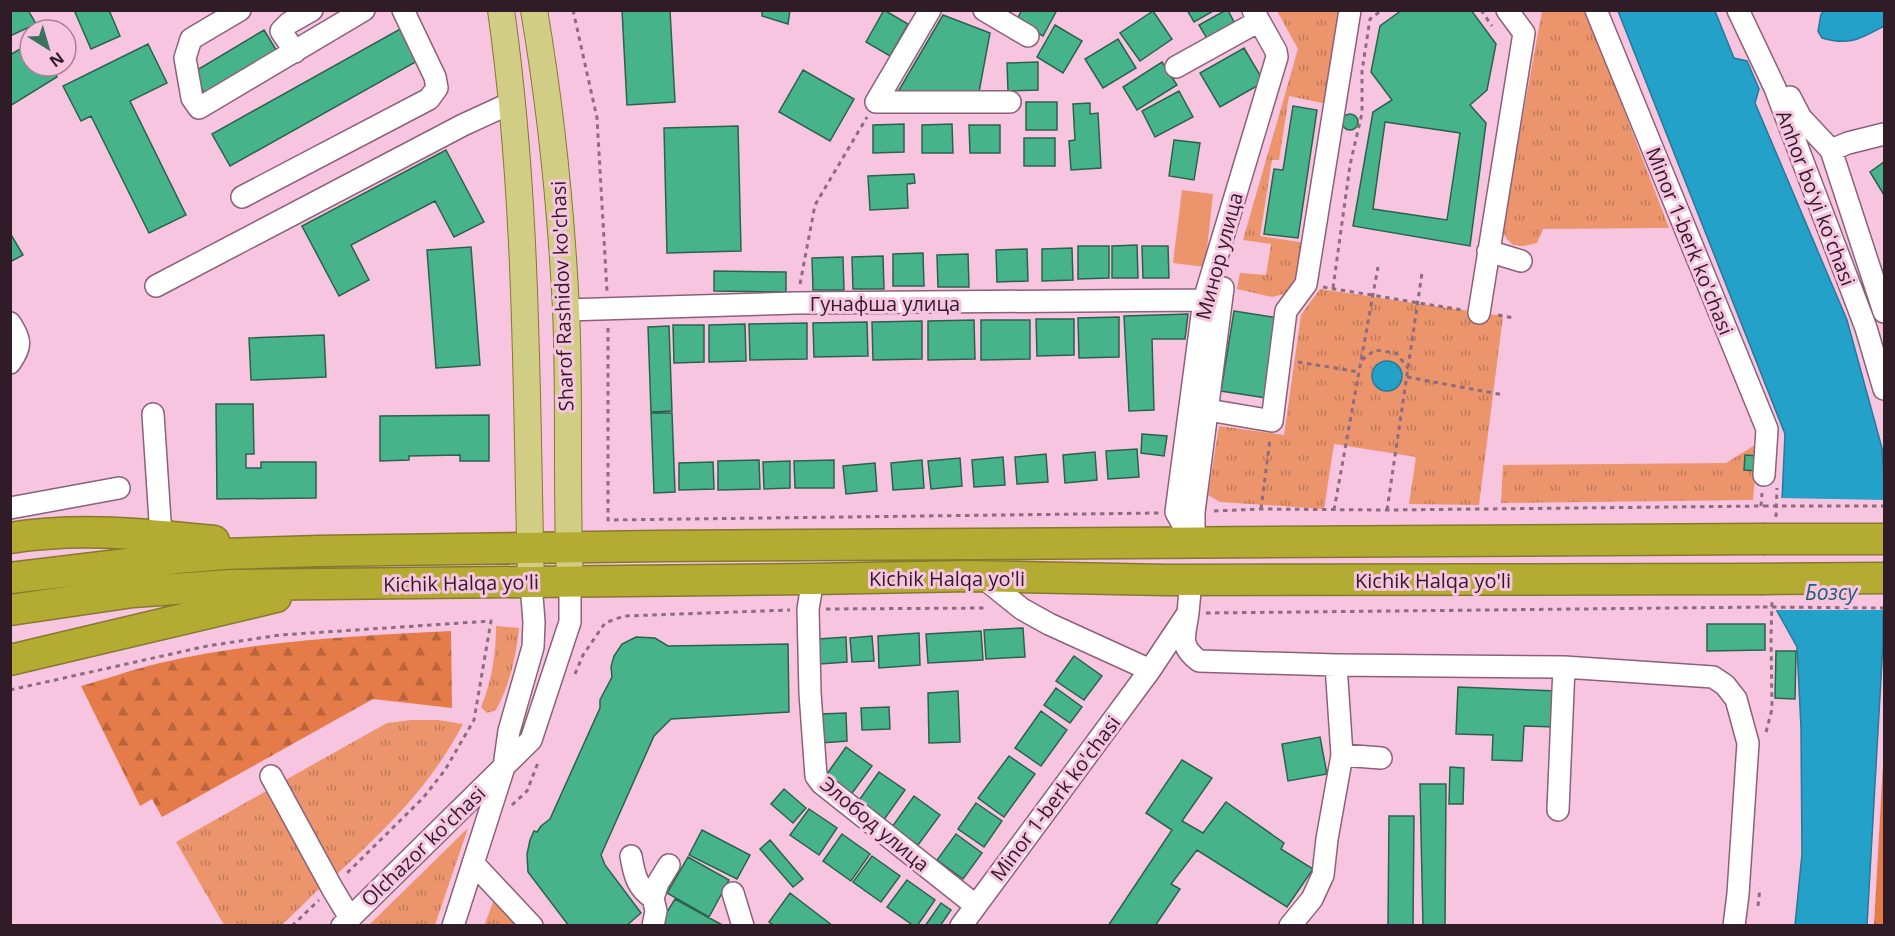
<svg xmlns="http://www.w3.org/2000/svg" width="1895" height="936" viewBox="0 0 1895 936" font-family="'Open Sans',sans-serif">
<defs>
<pattern id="grass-tufts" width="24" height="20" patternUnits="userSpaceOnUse" patternTransform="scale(1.5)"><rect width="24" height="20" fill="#ec956c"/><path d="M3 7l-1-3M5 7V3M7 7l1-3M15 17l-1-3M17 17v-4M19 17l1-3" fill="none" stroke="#c07959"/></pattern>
<pattern id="forest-firs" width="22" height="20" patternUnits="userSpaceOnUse" patternTransform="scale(1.5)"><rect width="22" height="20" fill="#e57b48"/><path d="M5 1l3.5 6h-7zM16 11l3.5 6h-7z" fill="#ba643c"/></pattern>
</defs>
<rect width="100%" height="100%" fill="#f8c5e0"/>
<path fill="url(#grass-tufts)" d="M1277,11H1342L1327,104L1289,96L1279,160H1272L1260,236L1306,243L1300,278L1288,293L1272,297L1237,289L1240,273L1266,275L1271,244L1243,240L1298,49Z
M1542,11H1586L1669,228L1543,229L1537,243L1524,246L1513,245L1506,238L1502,229Z
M1320,289L1503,316L1479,505L1409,504L1416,457L1334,444L1324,509L1220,502L1208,495L1219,426L1284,435L1301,315Z
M1758,443L1753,500L1501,503L1503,465L1726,463Z
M496,626L519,628C516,657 510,684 496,710L487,713L481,707C492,681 496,654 496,626Z
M412,720H438L463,724C428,790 386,828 333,878L280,783L387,723Z
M268,790L322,886L282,925H224L176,842Z
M468,828L435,925H369Z
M495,897L520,926H484Z"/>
<path fill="url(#forest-firs)" d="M451,631L452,708L373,699L162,817L152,799L140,806L81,686C107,679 133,669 160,663C255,641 354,636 451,631Z
M1884,746V925H1874Z"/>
<path fill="#ec956c" d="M1182,190L1213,194L1205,267L1173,263Z"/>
<path fill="#23a1c8" stroke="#277998" stroke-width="1.5" d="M1825,10L1884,11V26C1860,39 1850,46 1822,38L1818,31L1821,14Z
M1618,11H1715L1734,58L1747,61L1759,89L1755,103L1847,320L1882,448L1884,480L1883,643L1867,925H1795L1802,854L1801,728L1797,647L1777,611L1785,434Z
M1372 376a15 15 0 1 1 30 0a15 15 0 1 1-30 0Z"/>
<path fill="#f8c5e0" d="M1778,498L1884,500V610H1774Z"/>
<path fill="#47b38a" stroke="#2c624d" stroke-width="1.5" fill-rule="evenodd" d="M10,10H28L36,24L10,36Z
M74,10H109L120,36L91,49Z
M622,10H670L675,102L627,105Z
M762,10H790L788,24L762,16Z
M884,10L908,24L890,56L866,42Z
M1022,10H1057L1043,36L1016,21Z
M1187,10H1215L1194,22Z
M1226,10H1228L1236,26L1209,42L1199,25Z
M1402,10H1471L1496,44L1487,90L1470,105L1486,123L1470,246L1353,226L1373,112L1392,100L1371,72L1380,26ZM1385,122L1460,133L1447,220L1373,209Z
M1153,11L1172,39L1140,61L1120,33Z
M943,15L990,33L979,92L895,97Z
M1055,25L1082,41L1063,73L1037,57Z
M402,28L419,60L230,166L212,134Z
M264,30L278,53L206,96L192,73Z
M1118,39L1136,68L1103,88L1085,59Z
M30,43V66H52L57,77L10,106V55Z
M148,44L167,83L130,101L186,215L149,233L91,116L81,121L63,86Z
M1244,48L1264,82L1220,107L1200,73Z
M1038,62V90L1008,91L1007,63Z
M1162,62L1177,85L1137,110L1123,87Z
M803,70L854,99L830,141L779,112Z
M1179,91L1193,117L1155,137L1142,111Z
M1026,102H1057V130H1026Z
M1090,103V114L1098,113L1101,168L1071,170L1069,141L1075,140L1073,104Z
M1293,106L1317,110L1298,238L1264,234L1274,169L1283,170Z
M1342 122a8 8 0 1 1 16 0a8 8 0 1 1-16 0Z
M904,124V152L873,153V125Z
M952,124L953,153H922V125Z
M969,125H1000V153H970Z
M738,126L741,251L667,253L664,128Z
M1024,138H1055V166H1024Z
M1174,140L1200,143L1194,180L1169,176Z
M446,150L484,222L454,237L435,201L351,245L369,280L339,296L302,226Z
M1884,162V195L1870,172Z
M914,174L915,183L907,184L908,208L870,210L868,176Z
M10,233L23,255L10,262Z
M1137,245L1138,278H1112V246Z
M1078,246H1109V278L1078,279Z
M1142,246H1168L1169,278H1143Z
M471,247L480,365L436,368L427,250Z
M1072,248L1073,280L1042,281V249Z
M1027,249L1028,281L997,282L996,250Z
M923,253L924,286H893V254Z
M968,254L969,287H938L937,255Z
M883,256L884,289H853L852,257Z
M843,257L844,290H813L812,258Z
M714,271L786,272V292L714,291Z
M1234,311L1279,318L1266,398L1221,391Z
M1188,314L1185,339H1152L1154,410L1129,411L1124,316Z
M1119,317V357L1079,358L1078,318Z
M1036,319H1074V355L1037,356Z
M974,320L975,359L928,360V321Z
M981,320H1030V359L981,360Z
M922,321V359L873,360L872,322Z
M867,322L868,356L814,357L813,323Z
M807,323V359L750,360L749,324Z
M745,324L746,361L709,362V325Z
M673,325H704V362L674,363Z
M669,326L672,411L651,412L648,327Z
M324,335L326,377L251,380L249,338Z
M216,404H253L254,454H246V468H261V462H316V498L217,499Z
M651,413H672L675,492L654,493Z
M489,415V461H460V455L409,456V460L380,461V416Z
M1142,434L1167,436L1164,456L1141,453Z
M1137,449L1139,477L1108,479L1106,451Z
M1095,452L1097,480L1065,483L1063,455Z
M1046,454L1048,482L1017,484L1015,457Z
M1745,455L1759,456L1758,471L1744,470Z
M1003,457L1005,485L974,487L972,460Z
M960,458L962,486L931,489L928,461Z
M759,460L760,489L718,490V461Z
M834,460V488H795L794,461Z
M922,460L924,488L893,490L891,463Z
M790,461V488L764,489L763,462Z
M713,462L714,489L679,490V463Z
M875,463L877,491L846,494L843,466Z
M1707,624H1765V650L1707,651Z
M1023,628L1025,657L986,659L984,630Z
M981,631L983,660L928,663L926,634Z
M919,633L920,665L879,668L878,636Z
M872,636L874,661L852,662L850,638Z
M636,637L655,638L668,646L788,644L789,712L671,719L654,736L601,855L605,865L641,913L626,926H569L528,872L527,854L530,840L534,831L537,832L541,826L550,819L600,708V700L612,677L611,667L614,656L622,644Z
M846,637L847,662L820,664L819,639Z
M1776,651H1796L1795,699L1775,698Z
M1074,656L1102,676L1084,700L1056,681Z
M1458,687L1558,691L1556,727L1524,726L1522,761L1492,760L1493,735L1456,734Z
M1056,688L1082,707L1070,723L1044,705Z
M958,691L960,742L929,743L928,693Z
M889,707L890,729L862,730L861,708Z
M1041,711L1067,730L1041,766L1015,748Z
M846,713L847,741L821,743L820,714Z
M1320,737L1327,774L1288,781L1282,744Z
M846,747L872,766L850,796L824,778Z
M1009,756L1035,774L1004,817L978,798Z
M1182,760L1212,778L1182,821L1203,833L1226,802L1284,843L1281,849L1313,869L1287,907L1197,850L1171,884L1180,889L1155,926H1108L1172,830L1146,813Z
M1450,767L1464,768L1463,804H1449Z
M879,772L905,790L883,821L857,803Z
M1420,784H1446L1445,926H1423Z
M784,789L806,808L793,823L771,804Z
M914,796L940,815L918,845L892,827Z
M976,803L1002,821L984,847L958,829Z
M809,809L837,828L819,855L790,835Z
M1389,816H1414L1413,926H1388Z
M702,830L750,855L737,879L689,855Z
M842,834L870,854L851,881L823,861Z
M956,834L982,853L963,879L937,860Z
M770,840L803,879L793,887L760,849Z
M872,856L900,876L881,902L853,882Z
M688,857L729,880L709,917L667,893Z
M907,880L935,900L917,926H914L887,907Z
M790,893L833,926H775L769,922Z
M675,899L724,926H667L661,922Z
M941,903L951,910L940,926H925Z"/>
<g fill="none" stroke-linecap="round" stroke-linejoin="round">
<defs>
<path id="minor" d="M240,10L191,39L185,58L192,98L199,108L364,10
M984,10L1028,36
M1596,10L1767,429L1764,475
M1738,10L1775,88L1866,328L1884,389
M295,52L281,31L289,23L312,10
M1176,67L1259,21
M1790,97L1801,118L1831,150L1884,312
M876,102H1010
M876,102L930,10
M1831,150L1848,143L1884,134
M242,197L429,99L437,88L435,77L403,10
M1488,251L1521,261
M156,286L463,125L513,102
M566,310L796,303L1204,300
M1479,313L1524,33L1507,10
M10,323C21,341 22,345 10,363
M1208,410L1272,421L1286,311L1306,284L1350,10
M153,414L161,536
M10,508L119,488
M1194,543V512L1223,288
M1194,544L1176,512L1204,300L1277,57L1276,51L1253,10
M981,576L1022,609L1049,624L1150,670
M813,579L808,609L810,693L816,776L821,783L975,905
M1188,613C1185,636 1178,645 1199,661L1336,665L1564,667L1713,677L1725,685L1736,699L1748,743L1738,894L1734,926
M1336,665L1342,755L1381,758
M271,776L332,888L350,918
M1558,810L1564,667
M631,856C634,874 637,888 653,898
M473,863L532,926
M733,893L743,926
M342,926L531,740L570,622V582
M453,926L504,767L509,731L533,647L534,622L531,583
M653,926L656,911L653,898L658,883L669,865
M961,926L1150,670L1188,613L1191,580
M1290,926L1312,899L1323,875L1327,839L1342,755"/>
<path id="major" d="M501,10C528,200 526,392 531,583
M534,10C551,110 561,209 566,309C570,400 566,491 570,582"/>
<path id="highway" d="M10,538C78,527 146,534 214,541
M10,578L177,558L224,554L319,551L658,546L1762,539
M10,610L133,592L230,585L813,579L970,576L1167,580L1761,579
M10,660L276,597"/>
</defs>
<use href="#minor" stroke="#8d6079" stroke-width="24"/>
<use href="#major" stroke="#85792f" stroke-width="28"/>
<use href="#highway" stroke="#85792f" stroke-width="33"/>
<path stroke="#8e6c7f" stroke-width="3" stroke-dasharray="4.5 4.5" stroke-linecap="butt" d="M573,10L597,118L607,291
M1481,10L1492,26
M800,284L815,205L867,117
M1323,287L1462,310
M1333,288L1350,165L1362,113V71L1370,19L1382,10
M1498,315L1514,318
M608,328V520L1159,513
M1362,360L1375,350L1396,353L1408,368
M1298,362L1359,372
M1407,377L1504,395
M1761,506L1762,493
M1261,509L1270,439
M1334,510L1378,267
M1387,510L1422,273
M1214,511L1261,509L1387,510L1764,506
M1776,517L1777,488
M826,609L988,608
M1206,613L1763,607
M575,674L583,655L605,623L624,616L790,610
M10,690L207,646L280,635L491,621L474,720L445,770L423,798L345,875
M1766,732L1772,709L1771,636L1772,601
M512,805L527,791L539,760
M1758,906L1760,888
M292,926L319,900"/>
<use href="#minor" stroke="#fff" stroke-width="21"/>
<use href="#major" stroke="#d2cd85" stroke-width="26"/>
<use href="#highway" stroke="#b4ab33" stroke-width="30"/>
<defs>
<path id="highway-bridge" d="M1762,539H1884
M1761,579L1884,578"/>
</defs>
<use href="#highway-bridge" stroke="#85792f" stroke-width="33" stroke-linecap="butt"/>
<path stroke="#8e6c7f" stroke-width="3" stroke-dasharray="4.5 4.5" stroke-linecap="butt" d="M1764,506H1884
M1763,607L1884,608"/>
<use href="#highway-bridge" stroke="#b4ab33" stroke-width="30"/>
</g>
<g text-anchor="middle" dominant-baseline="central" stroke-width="6" stroke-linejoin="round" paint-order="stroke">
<g font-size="20" fill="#2f1c27" stroke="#f8c5e0">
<text transform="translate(1816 198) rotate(69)">Anhor boʻyi koʻchasi</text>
<text transform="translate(1690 241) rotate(68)">Minor 1-berk ko'chasi</text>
<text transform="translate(1219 256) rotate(-75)">Минор улица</text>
<text transform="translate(562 296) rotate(-92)">Sharof Rashidov ko'chasi</text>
<text x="885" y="303">Гунафша улица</text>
<text x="947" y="578">Kichik Halqa yo'li</text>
<text x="1433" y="580">Kichik Halqa yo'li</text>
<text transform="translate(461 583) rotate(-1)">Kichik Halqa yo'li</text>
<text transform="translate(1055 798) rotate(-53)">Minor 1-berk ko'chasi</text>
<text transform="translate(875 824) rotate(40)">Элобод улица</text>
<text transform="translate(423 846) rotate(-44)">Olchazor ko'chasi</text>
</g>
<g font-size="21" font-style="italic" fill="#225f74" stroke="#f8c5e0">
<text x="1831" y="592">Бозсу</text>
</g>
</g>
<rect width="1895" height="936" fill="none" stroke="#2f1c27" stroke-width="24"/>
<g transform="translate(48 48) rotate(143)"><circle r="28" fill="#f8c5e0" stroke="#a88196" stroke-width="1.5"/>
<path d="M0-4.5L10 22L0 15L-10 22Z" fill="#39735b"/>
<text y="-9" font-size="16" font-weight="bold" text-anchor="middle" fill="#2f1c27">N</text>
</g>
</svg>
